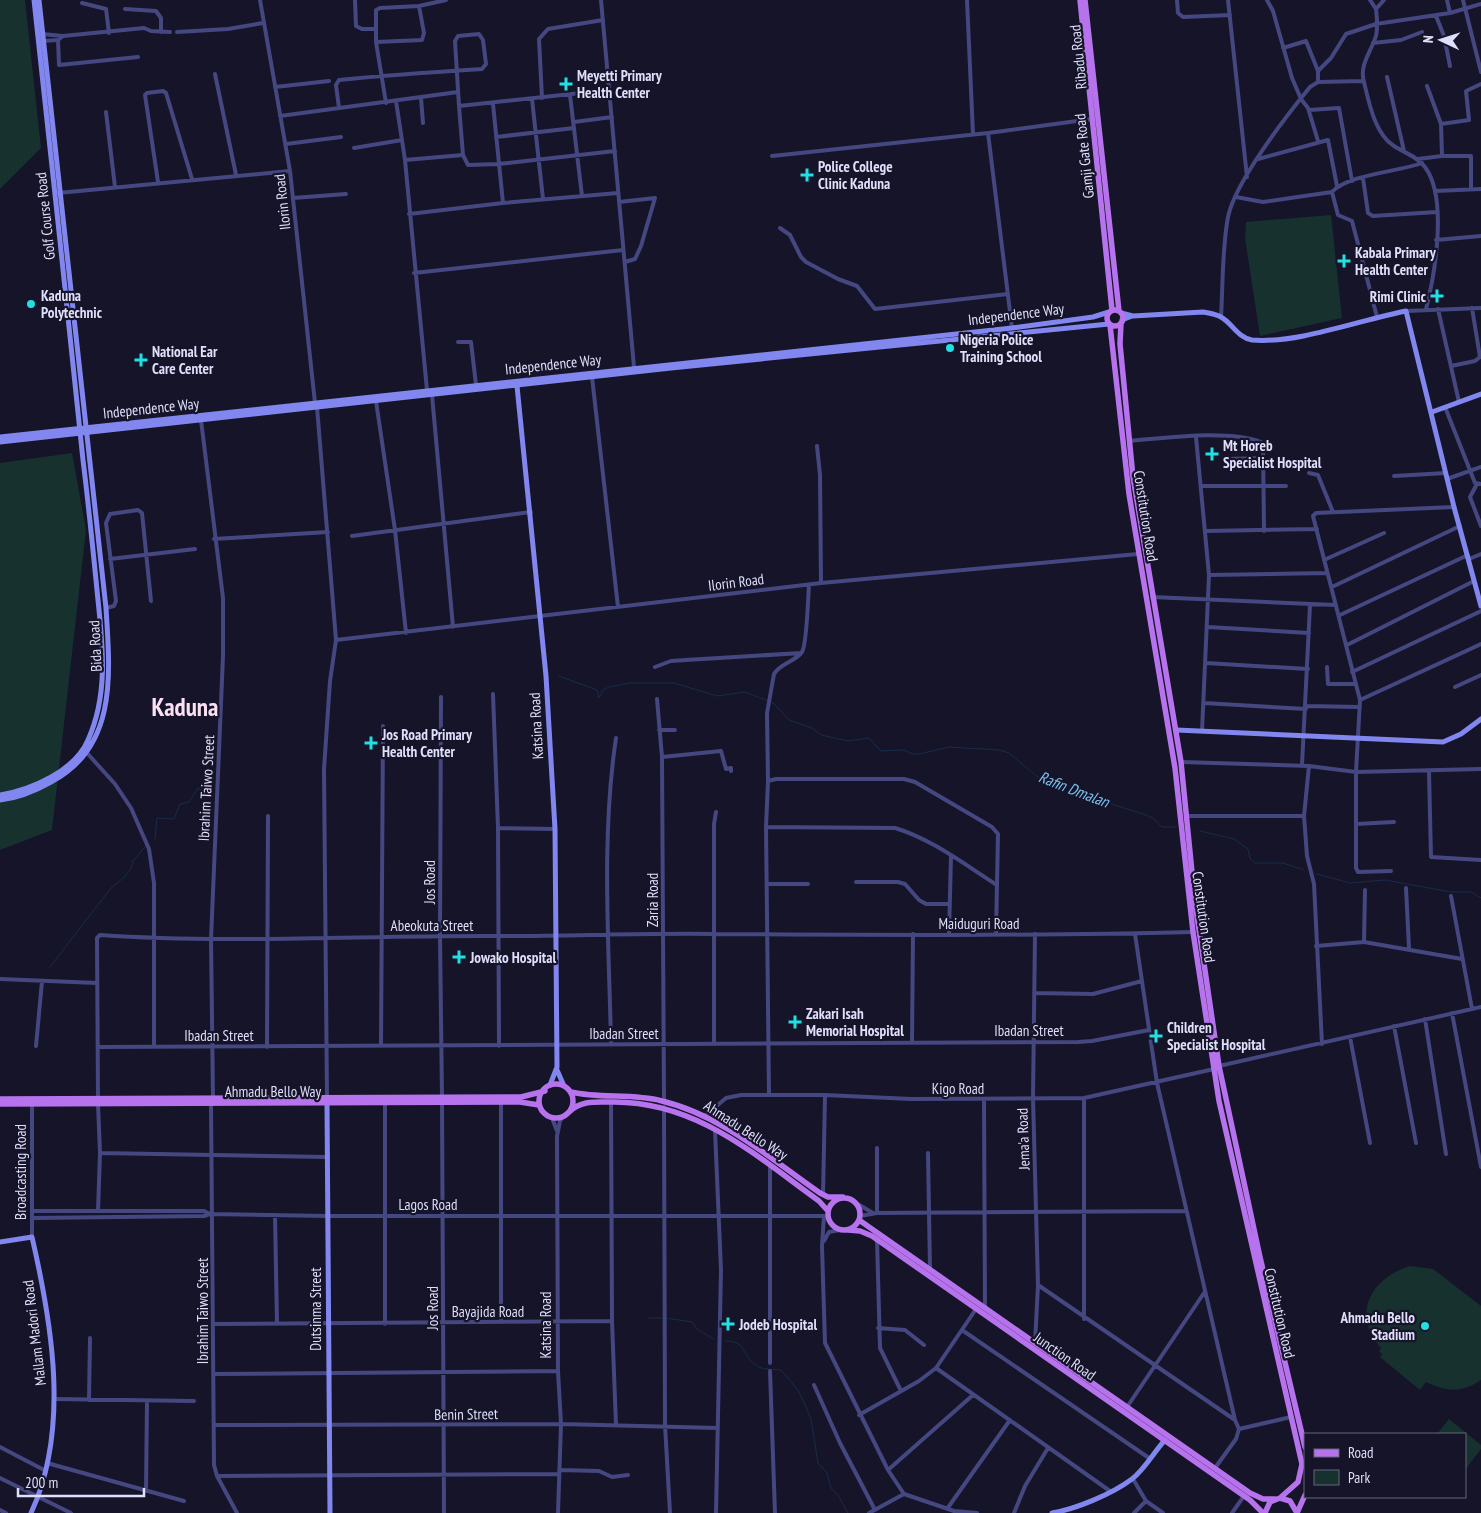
<svg xmlns="http://www.w3.org/2000/svg" width="1481" height="1513" viewBox="0 0 1481 1513" font-family="'PT Sans Narrow',sans-serif">
<rect width="100%" height="100%" fill="#161428"/>
<path fill="#17312e" d="M0,0H25L41,148L0,189Z
M1331,215L1342,318L1260,336L1245,238L1246,222Z
M72,453L86,530L52,830L0,850V463Z
M1410,1266L1433,1269L1481,1306V1380C1462,1393 1447,1392 1426,1382L1420,1390L1380,1357L1382,1354L1379,1351L1381,1348C1351,1314 1371,1278 1410,1266Z
M1449,1419L1481,1445V1449L1465,1470V1434H1437Z"/>
<g fill="none" stroke-linecap="round" stroke-linejoin="round">
<path stroke="#162d4a" stroke-width="1" d="M559,676L597,690L599,698L603,690L609,687L630,683H674L717,696L745,692L773,703L789,720L812,728L821,735L848,741L869,738L881,751L904,750L913,754H919L949,747L999,750L1009,753L1039,778L1049,783L1071,786L1090,797L1143,814L1153,818L1162,827H1176
M1200,831L1234,839L1248,849L1250,859L1255,863H1283L1304,870
M155,839L157,818L174,819L180,804L189,802L198,788L205,792L210,791
M1317,874L1350,883L1385,880L1451,892H1471L1481,898
M50,967L111,888C120,881 132,872 133,861L145,847
M648,1318H662
M666,1318L692,1322L697,1329L713,1339
M725,1341C749,1341 740,1356 757,1366C763,1370 774,1369 781,1370L798,1390L806,1407L811,1419L818,1463L827,1473L831,1488L838,1495L848,1513"/>
<path stroke="#454781" stroke-width="4" d="M260,0L290,171L315,403
M355,0L356,26L362,29H376
M601,0L634,367
M967,0L973,134
M1177,0L1178,13L1183,17L1230,15
M1228,0L1247,177
M1267,0L1273,11L1292,78L1301,99L1308,108L1318,141
M1370,0L1376,9
M1384,0L1376,9C1377,17 1378,27 1376,36C1371,52 1359,65 1364,82C1369,103 1375,134 1394,146C1405,153 1418,157 1425,167C1448,198 1435,274 1426,309
M1447,0L1450,13
M1463,0L1481,72
M82,3L106,9L109,33
M125,9L156,11L161,18V32
M1436,16L1444,36L1450,66
M177,32L228,29L263,23
M42,34L63,36L144,28L151,31L170,32
M58,40L59,65L138,57
M43,41L58,40L63,36
M376,42L422,40L424,33L419,6
M1373,43L1401,40L1422,32
M1283,48L1306,41L1318,71
M215,74L236,175
M1387,77L1404,151
M1318,82V71L1331,58L1346,34L1376,24L1450,13L1481,4
M1427,86L1441,124L1442,156
M275,87L329,81
M570,95L582,196
M421,98L423,123
M542,98L539,39L548,29L603,20
M532,99L543,199
M396,101L405,160L427,390
M386,103L376,42V10L380,8L419,6L446,0
M493,104L503,203
M459,106L609,90
M339,108L336,85L339,80C387,75 434,72 482,69L486,64L483,40L479,34L458,36L455,41L459,106L463,155L468,165L499,164L615,151
M1309,110L1339,108L1352,181
M106,112L115,187
M280,116L458,92
M574,122L612,117
M1441,124L1469,120L1466,91L1481,84
M988,133L1012,328
M496,137L574,128
M286,144L341,137
M354,148L402,140
M772,156L988,133L1092,119
M1258,159L1328,140L1337,186
M1418,159L1442,156H1471V189
M405,160L463,155
M1363,178L1368,213L1373,216L1437,212
M158,182L145,95L147,93L163,91L166,93L192,179
M1435,191L1481,189
M1332,192L1338,215L1352,221L1377,317
M58,193L290,171
M1236,197L1263,202L1332,192C1349,174 1398,172 1422,163
M293,198L346,194
M619,202L655,198L641,246L635,259L625,262
M409,214L503,203L618,193
M780,228L790,235L801,257L806,262L838,279L857,286L875,309L1008,294
M1436,240L1481,236
M414,273L623,250
M1438,309L1459,402
M1406,311L1481,308
M1221,317C1223,285 1222,248 1228,217C1235,182 1287,115 1310,87L1318,82L1363,81
M458,342H471L476,385
M1451,366L1475,361L1480,357L1472,308
M592,377L618,607
M432,395L453,627
M376,401L395,530L406,633
M317,407L336,640L330,681L324,769L327,1098
M1445,407L1475,483L1481,484
M201,420L223,598V656L211,939L213,1099
M1196,437L1209,575L1202,731
M1129,441C1165,438 1228,429 1261,442L1263,446L1264,531
M817,446L820,475L821,583
M1226,459L1264,458
M1309,473L1318,475L1333,512
M1394,476L1446,473
M1447,479L1481,467
M1477,484L1470,497L1481,526
M1202,486H1286
M1206,531L1317,529
M352,536L531,512
M214,539L328,532
M110,559L195,549
M1469,559L1481,554
M1324,560L1384,533
M1209,575L1327,573
M1332,587L1460,526
M1152,597L1336,605
M106,608L114,606L116,601L106,523L110,514L138,510L142,513L151,601
M1340,615L1468,555
M1208,627L1309,633
M336,640L821,583L1138,554
M1347,645L1474,581
M1206,663L1308,669
M655,667L671,661L686,660L801,653
M1327,667L1328,684H1355
M1352,672L1481,611
M1455,687L1481,675
M493,694L498,828L499,1046
M441,697L440,937L442,1098
M657,699L662,757L664,1101
M1360,700L1481,644
M1204,703L1306,709
M1306,706L1360,707
M659,730H675
M87,753L115,784L131,808L149,849L154,883V1046
M662,757L721,751L726,769L731,768V771
M1181,762L1309,766L1356,772L1481,769
M1302,765L1310,605
M1309,766L1304,816L1307,856L1314,884L1322,1044
M1429,772L1431,857L1481,860
M768,781L767,713L774,674C780,663 795,662 802,652C807,644 808,597 809,585
M1186,816H1304
M1356,824L1394,822
M766,827L895,828C932,839 965,865 997,885
M498,828L555,829
M1391,871L1358,872L1356,868V772L1360,700L1313,516L1316,513L1454,507
M856,882H898L905,884L919,900L926,904H948
M767,884H808
M1406,888L1409,948
M1451,896L1472,1009
M1035,934L1033,1098L1038,1285L1035,1343
M1135,934L1157,1083L1235,1420L1239,1429L1236,1439L1215,1468
M949,935L951,856
M1364,942L1365,890
M1316,946L1364,942L1462,959
M0,979L97,983
M1034,993L1093,994L1142,981
M1452,1013L1481,1167
M1425,1019L1446,1154
M1394,1026L1416,1143
M1350,1037L1370,1143
M912,1043L913,934
M611,1044C609,943 601,838 616,738
M714,1044V824L716,812
M381,1045L383,726
M36,1046L42,981
M98,1047L1078,1042L1092,1041L1149,1030
M267,1047L268,816
M1219,1066L1481,1007
M769,1095L766,827L768,781L776,779H904L915,782L992,827L998,834L996,933
M1084,1098V1319
M98,1099L97,938L100,935C233,944 367,935 501,936C572,936 643,933 715,934C874,935 1033,936 1193,932
M984,1099L985,1308
M501,1102V1321
M611,1102L612,1321L616,1425
M385,1103V1324
M442,1103L444,1513
M211,1104L214,1465L217,1476L237,1513
M664,1107L665,1425L670,1513
M547,1115L552,1118L557,1131
M705,1116L726,1098L741,1095H825L911,1099L1084,1098L1214,1069
M715,1130L721,1270L716,1513
M100,1153L326,1157
M928,1153L930,1270
M770,1165V1363
M823,1195L825,1095
M856,1203L873,1213
M34,1211H204L210,1214L327,1216H824
M98,1211L100,1153L98,1104
M877,1213V1148
M275,1215L277,1324
M824,1216L822,1246L825,1343L888,1470L904,1494
M860,1216L877,1213L1186,1211
M33,1218L204,1216L210,1214
M32,1237V1104
M877,1239L880,1348L901,1391
M824,1241L829,1232L840,1230
M1038,1285L1235,1420
M213,1324L612,1321
M878,1328L905,1330L924,1345
M962,1330L1149,1458
M936,1368L1110,1491
M770,1371L775,1513
M213,1374L558,1371
M814,1385L840,1443L875,1510
M54,1399L194,1401
M89,1400L90,1338
M1127,1407L1204,1293
M859,1415L919,1381L936,1368L976,1309
M214,1425L561,1424L718,1428
M1239,1429L1291,1417
M0,1447L46,1471
M47,1463L184,1501
M559,1470L599,1471L612,1477L628,1475
M888,1470L973,1395
M217,1476L559,1474
M0,1478L71,1513
M1133,1479L1146,1501L1163,1513
M146,1491L147,1401
M904,1494L954,1511L977,1513
M947,1509L1010,1420
M0,1510L6,1513
M558,1513L561,1424L558,1371L557,1136L560,1121L565,1115
M869,1513L904,1494
M1014,1513L1025,1486L1048,1448
M1134,1513L1146,1501
M1232,1513L1244,1496"/>
<path stroke="#8187ef" stroke-width="5" d="M1121,313L1133,316L1203,312C1208,313 1216,314 1221,317C1232,323 1238,338 1252,340C1297,344 1360,320 1406,311L1454,507L1481,606
M1122,320L1132,316
M517,386L546,676L555,829L557,1067L550,1085
M1432,412L1481,394
M0,437L1012,328L1093,317L1109,312
M0,442L671,368L1109,324
M1176,730L1443,742L1461,734L1481,719
M0,795C31,790 75,771 88,740C111,689 101,634 96,580C92,540 88,500 83,460C68,307 50,153 34,0
M0,800C18,798 35,791 51,782C118,747 110,673 106,608L39,0
M557,1070L564,1086
M327,1104L330,1513
M0,1242L32,1237C52,1324 70,1429 31,1513
M1052,1513C1076,1509 1112,1494 1132,1479C1144,1470 1154,1452 1165,1440"/>
<path stroke="#b673ed" stroke-width="5.5" d="M1080,0L1112,310
M1085,0L1119,311
M1107 318a8 8 0 1 1 16 0a8 8 0 1 1-16 0Z
M1121,323L1120,344L1133,477L1181,762L1195,902L1219,1066L1260,1257L1305,1447
M1110,325L1129,494L1175,768L1193,932L1219,1101L1302,1464L1298,1482L1280,1498
M539 1101a17 17 0 1 1 34 0a17 17 0 1 1-34 0Z
M571,1092C601,1099 632,1093 662,1101C721,1115 771,1159 820,1193L828,1197H843
M0,1099L521,1097L545,1091
M0,1104L520,1102L539,1105L542,1111
M569,1112C581,1100 596,1102 612,1102C696,1101 755,1155 819,1201L828,1211
M828 1214a16 16 0 1 1 32 0a16 16 0 1 1-32 0Z
M859,1220L1250,1493L1263,1499H1275
M848,1230L860,1231L872,1236L1250,1500L1263,1513
M1265,1513L1270,1502L1280,1498L1290,1501L1297,1513
M1297,1513L1305,1495"/>
</g>
<g fill="#22dfe3" stroke="#161428" stroke-width="2">
<path d="M563.5 76.5h5v5h5v5h-5v5h-5v-5h-5v-5h5z"/>
<path d="M804.5 167.5h5v5h5v5h-5v5h-5v-5h-5v-5h5z"/>
<path d="M1341.5 253.5h5v5h5v5h-5v5h-5v-5h-5v-5h5z"/>
<path d="M1434.5 288.5h5v5h5v5h-5v5h-5v-5h-5v-5h5z"/>
<circle cx="31" cy="304" r="5"/>
<circle cx="950" cy="348" r="5"/>
<path d="M138.5 352.5h5v5h5v5h-5v5h-5v-5h-5v-5h5z"/>
<path d="M1209.5 446.5h5v5h5v5h-5v5h-5v-5h-5v-5h5z"/>
<path d="M368.5 735.5h5v5h5v5h-5v5h-5v-5h-5v-5h5z"/>
<path d="M456.5 949.5h5v5h5v5h-5v5h-5v-5h-5v-5h5z"/>
<path d="M792.5 1014.5h5v5h5v5h-5v5h-5v-5h-5v-5h5z"/>
<path d="M1153.5 1028.5h5v5h5v5h-5v5h-5v-5h-5v-5h5z"/>
<path d="M725.5 1316.5h5v5h5v5h-5v5h-5v-5h-5v-5h5z"/>
<circle cx="1425" cy="1326" r="5"/>
</g>
<g text-anchor="middle" dominant-baseline="central" stroke-width="4.5" stroke-linejoin="round" paint-order="stroke">
<g font-size="15" fill="#dfdefb" stroke="#161428">
<text transform="translate(1078 57) rotate(-96)">Ribadu Road</text>
<text transform="translate(1084 156) rotate(-96)">Gamji Gate Road</text>
<text transform="translate(282 202) rotate(-96)">Ilorin Road</text>
<text transform="translate(45 216) rotate(-96)">Golf Course Road</text>
<text transform="translate(1016 314) rotate(-7)">Independence Way</text>
<text transform="translate(553 364) rotate(-6)">Independence Way</text>
<text transform="translate(151 408) rotate(-6)">Independence Way</text>
<text transform="translate(1146 516) rotate(81)">Constitution Road</text>
<text transform="translate(736 582) rotate(-7)">Ilorin Road</text>
<text transform="translate(95 646) rotate(-93)">Bida Road</text>
<text transform="translate(536 726) rotate(-93)">Katsina Road</text>
<text transform="translate(206 788) rotate(-87)">Ibrahim Taiwo Street</text>
<text transform="translate(429 882) rotate(-90)">Jos Road</text>
<text transform="translate(652 900) rotate(-90)">Zaria Road</text>
<text transform="translate(1204 917) rotate(82)">Constitution Road</text>
<text x="979" y="923">Maiduguri Road</text>
<text x="432" y="925">Abeokuta Street</text>
<text x="1029" y="1030">Ibadan Street</text>
<text x="624" y="1033">Ibadan Street</text>
<text x="219" y="1035">Ibadan Street</text>
<text x="958" y="1088">Kigo Road</text>
<text x="273" y="1091">Ahmadu Bello Way</text>
<text transform="translate(746 1130) rotate(33)">Ahmadu Bello Way</text>
<text transform="translate(1023 1139) rotate(-92)">Jema'a Road</text>
<text transform="translate(20 1172) rotate(-90)">Broadcasting Road</text>
<text x="428" y="1204">Lagos Road</text>
<text transform="translate(432 1308) rotate(-90)">Jos Road</text>
<text transform="translate(315 1309) rotate(-90)">Dutsinma Street</text>
<text transform="translate(202 1311) rotate(-90)">Ibrahim Taiwo Street</text>
<text x="488" y="1311">Bayajida Road</text>
<text transform="translate(1280 1313) rotate(77)">Constitution Road</text>
<text transform="translate(545 1325) rotate(-90)">Katsina Road</text>
<text transform="translate(34 1333) rotate(-97)">Mallam Madori Road</text>
<text transform="translate(1065 1356) rotate(35)">Junction Road</text>
<text transform="translate(466 1414) rotate(-1)">Benin Street</text>
</g>
<g font-size="15" font-weight="bold" fill="#dfdefb" stroke="#161428" text-anchor="start">
<text x="577" y="75">Meyetti Primary<tspan x="577" dy="17">Health Center</tspan></text>
<text x="818" y="166">Police College<tspan x="818" dy="17">Clinic Kaduna</tspan></text>
<text x="1355" y="252">Kabala Primary<tspan x="1355" dy="17">Health Center</tspan></text>
<text x="41" y="295">Kaduna<tspan x="41" dy="17">Polytechnic</tspan></text>
<text x="1426" y="296" text-anchor="end">Rimi Clinic</text>
<text x="960" y="339">Nigeria Police<tspan x="960" dy="17">Training School</tspan></text>
<text x="152" y="351">National Ear<tspan x="152" dy="17">Care Center</tspan></text>
<text x="1223" y="445">Mt Horeb<tspan x="1223" dy="17">Specialist Hospital</tspan></text>
<text x="382" y="734">Jos Road Primary<tspan x="382" dy="17">Health Center</tspan></text>
<text x="470" y="957">Jowako Hospital</text>
<text x="806" y="1013">Zakari Isah<tspan x="806" dy="17">Memorial Hospital</tspan></text>
<text x="1167" y="1027">Children<tspan x="1167" dy="17">Specialist Hospital</tspan></text>
<text x="1415" y="1317" text-anchor="end">Ahmadu Bello<tspan x="1415" dy="17">Stadium</tspan></text>
<text x="739" y="1324">Jodeb Hospital</text>
</g>
<g font-size="16" font-style="italic" fill="#79c1ee" stroke="#161428">
<text transform="translate(1074 789) rotate(21)">Rafin Dmalan</text>
</g>
<g font-size="25" font-weight="bold" fill="#fbe0f3" stroke="#161428">
<text x="185" y="707">Kaduna</text>
</g>
</g>
<rect x="1304" y="1433" width="162" height="65" fill="#161428" stroke="#66657c"/>
<rect x="1314" y="1449" width="25" height="8" fill="#b673ed" stroke="#66657c"/>
<text x="1348" y="1458" font-size="15" fill="#dfdefb">Road</text>
<rect x="1314" y="1470" width="25" height="15" fill="#17312e" stroke="#66657c"/>
<text x="1348" y="1483" font-size="15" fill="#dfdefb">Park</text>
<g transform="translate(1441 40) rotate(274)" stroke="#161428" stroke-width="4" paint-order="stroke">
<path d="M0-4L9 19L0 12L-9 19Z" fill="#dfdefb"/>
<text y="-8" font-size="14" font-weight="bold" text-anchor="middle" fill="#dfdefb">N</text>
</g>
<path d="M18 1488v8h126v-8" fill="none" stroke="#dfdefb" stroke-width="2.5"/>
<text x="25" y="1488" font-size="15" fill="#dfdefb" stroke="#161428" stroke-width="4" paint-order="stroke">200 m</text>
</svg>
